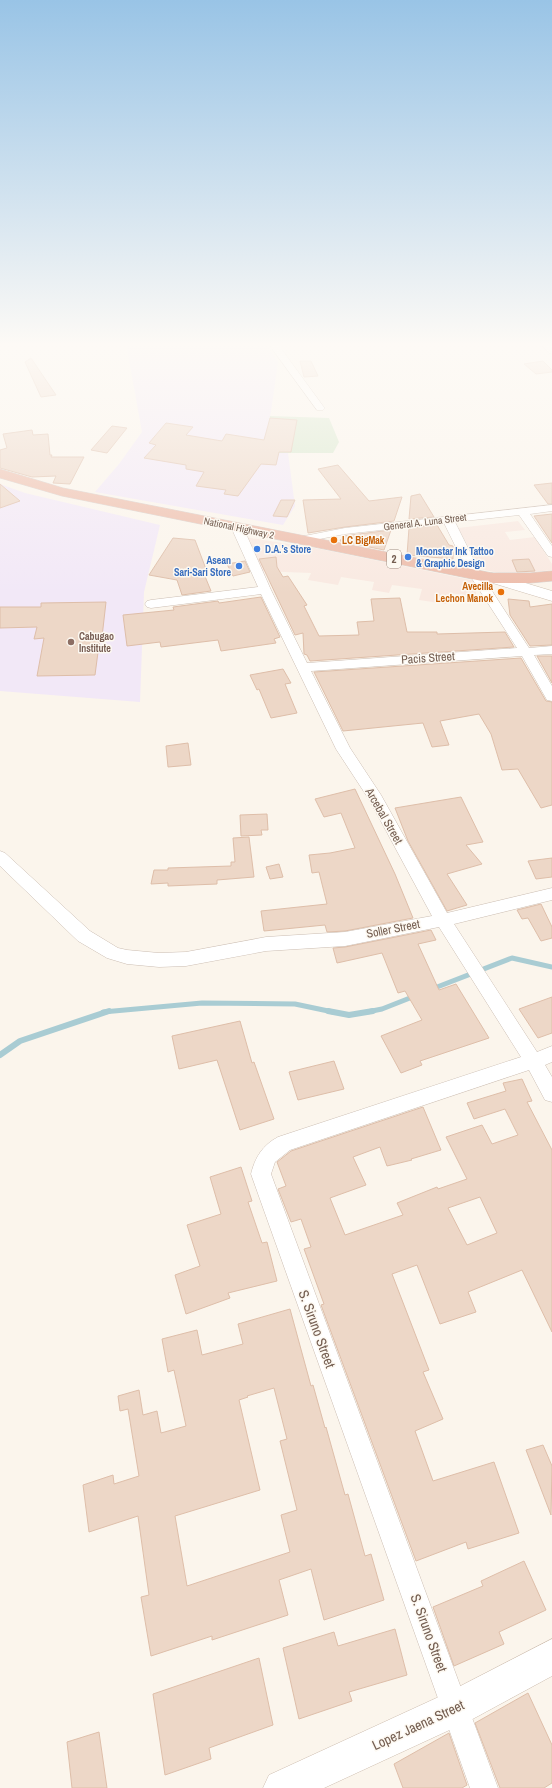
<svg xmlns="http://www.w3.org/2000/svg" width="552" height="1788" viewBox="0 0 552 1788" font-family="'Archivo Narrow',sans-serif">
<rect width="100%" height="100%" fill="#fbf5ec"/>
<path fill="#f9e9e1" d="M518,521L525,530L505,532L510,540L535,537L552,564V570L507,575L481,569L458,528Z
M244,537L320,549L476,581V597L450,593L446,604L419,600L422,589L392,585L389,593L372,590L374,582L341,577L338,585L308,580L311,573L259,571Z"/>
<path fill="#f2e8f7" d="M126,343H265L278,362L271,411L263,453H288L295,506L283,525L95,492L119,464L142,432Z
M0,484L25,493L160,525L144,592L140,702L0,691Z"/>
<path fill="#d6e7cb" d="M270,416L329,418L339,442L333,453H263Z"/>
<g fill="none" stroke-linecap="round" stroke-linejoin="round">
<path stroke="#a9ccd3" stroke-width="5" d="M432,989L512,958L552,967
M103,1012L202,1003L295,1004L333,1012
M367,1012L382,1009L415,996"/>
<path stroke="#a9ccd3" stroke-width="6" d="M328,1011L349,1015L373,1011
M0,1055L20,1041L109,1011"/>
</g>
<path fill="#edd7c7" stroke="#debea9" fill-rule="evenodd" d="M31,358L56,395L41,397L25,362Z
M300,361H311L318,376L304,377Z
M543,361L552,370V372L536,374L524,364Z
M270,418L297,420L291,452H279L276,465L261,464L238,496L224,494L226,490L196,486L204,472L186,469V465L144,458L156,445L149,443L166,423L193,427L186,435L222,441L226,434L264,440Z
M112,426L127,428L107,453L91,450Z
M32,430L33,435L48,434L50,455H52L51,457H84L70,484L53,483L56,476L32,477L0,468V450L7,448L3,434Z
M338,465L369,501L402,497L394,521L345,527L308,533L303,500L341,499L318,469Z
M552,483V504H548L534,485Z
M0,484L20,501L0,508Z
M420,494L434,517L409,519L411,496Z
M281,500H295L287,517L273,516Z
M552,514V543L534,516Z
M437,525L449,545L453,546V559L407,555L409,528Z
M391,530L384,550L340,541L343,536Z
M173,538L195,540L206,569H202L211,591L182,595L177,580L149,575Z
M276,557L277,567L283,577L288,576L307,605L304,606L319,636L359,635L357,622L374,621L371,599L400,598L407,632H437V634L505,632L514,647L310,661L307,655L304,654L303,633L295,635L259,559Z
M529,559L535,571L517,572L512,560Z
M245,561L250,572L233,576L227,564Z
M261,597L280,637L274,639L276,643L221,651L218,640L161,647L160,642L127,646L123,615L174,610L173,607L218,601L219,603Z
M508,599L529,601L530,607L552,604V645L530,646L510,615Z
M106,602L102,637H100L95,675L37,676L44,638L34,639L37,627L0,628V607H41V603Z
M537,656H552V683Z
M521,658L546,701L552,702V805L541,808L518,769L502,770L491,734L479,714L440,721L449,745L432,747L423,723L343,731L314,672Z
M283,669L291,683L285,684L297,713L271,718L259,689L257,690L250,675Z
M188,743L191,765L168,767L166,746Z
M355,789L395,874L413,918L345,931L327,932L325,925L264,931L261,911L327,904L319,872L312,873L309,855L330,853L355,848L341,813L324,817L315,799Z
M461,797L483,842L466,845L482,864L447,874L467,905L447,911L408,841L395,808Z
M267,814L268,830H261L262,835L241,836L240,815Z
M249,837L254,877L217,880V884L168,886V883L151,884L154,870H168V868L231,866V862H235L233,838Z
M552,858V877L536,879L528,861Z
M279,864L283,877L270,879L266,867Z
M541,904L552,927V938L541,941L528,918L522,919L517,910Z
M431,930L436,940L418,944L439,990L456,984L489,1038L420,1061L422,1065L401,1073L381,1036L422,1020L405,991L398,993L382,953L337,963L333,948L345,947Z
M552,997V1033L538,1038L519,1009Z
M240,1021L252,1063L254,1062L274,1119L240,1130L217,1060L179,1069L172,1036Z
M334,1061L344,1089L298,1100L289,1072Z
M522,1079L532,1101L527,1102L552,1150V1332L522,1270L468,1292L476,1312L440,1324L417,1265L392,1274L429,1370L423,1372L443,1419L415,1431L433,1481L494,1462L519,1533L468,1549L466,1542L416,1561L321,1305L324,1304L304,1249L311,1247L301,1219L291,1222L278,1189L286,1186L277,1162L291,1151L423,1107L441,1150L411,1159L412,1160L387,1166L380,1147L353,1157L366,1185L330,1198L345,1235L403,1215L397,1203L437,1187L438,1189L467,1179L446,1137L482,1125L492,1144L518,1135L505,1109L474,1119L467,1103L506,1091L503,1083ZM480,1197L497,1233L467,1245L448,1208Z
M241,1167L252,1201L248,1202L262,1243L267,1242L277,1281L228,1293L230,1298L186,1314L175,1275L200,1266L187,1225L221,1214L210,1177Z
M290,1309L311,1386L313,1385L325,1428L326,1427L345,1495L348,1494L365,1556L371,1554L384,1600L324,1620L311,1569L279,1580L288,1615L212,1640V1636L151,1656L141,1597L149,1595L138,1516L89,1532L83,1485L113,1475L114,1484L139,1476L128,1409L120,1411L118,1396L139,1390L143,1415L157,1411L161,1433L186,1426L174,1370L168,1372L162,1339L197,1330L202,1355L243,1344L238,1324ZM274,1388L287,1439L280,1441L297,1510L281,1515L290,1552L187,1586L175,1516L260,1490L239,1400L248,1397L247,1396Z
M543,1445L552,1466L551,1515L526,1450Z
M524,1561L546,1610L499,1632L504,1644L454,1666L433,1607L483,1586L481,1581Z
M395,1629L407,1675L349,1692L352,1701L299,1719L283,1648L334,1632L338,1646Z
M259,1658L273,1725L209,1748L211,1759L165,1775L153,1694Z
M528,1693L552,1745V1783L544,1788H500L475,1723Z
M99,1732L107,1788H72L67,1742Z
M449,1733L467,1785L462,1788H403L394,1764Z"/>
<g fill="none" stroke-linecap="round" stroke-linejoin="round">
<defs>
<path id="street" d="M268,343H277L323,406L325,408L323,410H317Z
M540,343H549L552,346V354L549,353Z
M552,505V511L530,514L552,546V557L548,556L519,515L455,522L481,574L529,648L552,646V654L534,655L552,686V701L547,700L522,656L311,671L350,748L381,795L447,913L552,888V900L454,924L537,1052L552,1046V1062L545,1065L552,1077V1102L545,1100L529,1070L290,1150L275,1162L271,1174L498,1788H470L251,1174C255,1157 263,1145 278,1137L521,1057L439,927L345,946L266,951L186,966L159,967L127,964L107,958L78,941L0,866V851L5,853L90,931L118,948L127,950L159,953L186,952L266,937L345,932L432,916L370,801L336,749L261,594L151,608L147,607L145,604L147,601L151,600L258,587L231,527L237,524L243,527L271,590L307,663L517,648L469,574L444,523L345,534L299,543L293,540L299,537L345,528Z"/>
<path id="secondary" d="M492,573L552,591V601L486,581L484,578L486,575Z
M552,1639V1676L469,1721L324,1788H263L269,1775L443,1695Z"/>
<path id="highway" d="M0,469L63,488L492,573H530L552,571V581L530,583H492L62,496L0,478Z"/>
</defs>
<use href="#street" stroke="#ccbeb3" stroke-width="1"/>
<use href="#secondary" stroke="#cebeb0" stroke-width="1"/>
<use href="#highway" stroke="#d8d2ce" stroke-width="1"/>
<use href="#street" fill="#fff" fill-rule="evenodd"/>
<use href="#secondary" fill="#fff" fill-rule="evenodd"/>
<use href="#highway" fill="#edbdab" fill-rule="evenodd"/>
</g>
<linearGradient id="sky" x2="0" y2="1"><stop stop-color="#99c4e6"/><stop offset="0.58" stop-color="#fdfaf6"/><stop offset="1" stop-color="#fdfaf6" stop-opacity="0"/></linearGradient>
<rect width="552" height="594" fill="url(#sky)"/>
<g fill="#e8710a" stroke="#fdf9f2" stroke-width="1.5">
<circle cx="334" cy="540" r="4"/>
<circle cx="501" cy="592" r="4"/>
</g>
<g fill="#3f7fe0" stroke="#fdf9f2" stroke-width="1.5">
<circle cx="257" cy="549" r="4"/>
<circle cx="408" cy="557" r="4"/>
<circle cx="239" cy="566" r="4"/>
</g>
<circle fill="#8d6e63" stroke="#fdf9f2" stroke-width="1.5" cx="71" cy="642" r="4"/>
<g text-anchor="middle" dominant-baseline="central" stroke-width="3" stroke-linejoin="round" paint-order="stroke">
<g font-size="10" fill="#745e51" stroke="#fdf9f2">
<text transform="translate(425 522) rotate(-7)">General A. Luna Street</text>
<text transform="translate(239 528) rotate(12)">National Highway 2</text>
</g>
<g font-size="10" font-weight="bold" fill="#c56008" stroke="#fdf9f2" text-anchor="start">
<text x="342" y="540">LC BigMak</text>
<text x="493" y="586" text-anchor="end">Avecilla<tspan x="493" dy="12">Lechon Manok</tspan></text>
</g>
<g font-size="10" font-weight="bold" fill="#366cbe" stroke="#fdf9f2" text-anchor="start">
<text x="265" y="549">D.A.’s Store</text>
<text x="416" y="551">Moonstar Ink Tattoo<tspan x="416" dy="12">&amp; Graphic Design</tspan></text>
<text x="231" y="560" text-anchor="end">Asean<tspan x="231" dy="12">Sari-Sari Store</tspan></text>
</g>
<g font-size="10" font-weight="bold" fill="#785e54" stroke="#fdf9f2" text-anchor="start">
<text x="79" y="636">Cabugao<tspan x="79" dy="12">Institute</tspan></text>
</g>
<rect fill="#fdf9f2" stroke="#9d8c81" stroke-width="1" x="387" y="550" width="14" height="18" rx="3"/>
<g font-size="11" font-weight="bold" fill="#745e51">
<text x="394" y="559">2</text>
</g>
<g font-size="12" fill="#745e51" stroke="#fdf9f2">
<text transform="translate(428 658) rotate(-4)">Pacis Street</text>
<text transform="translate(384 816) rotate(60)">Arcebal Street</text>
<text transform="translate(393 929) rotate(-11)">Soller Street</text>
</g>
<g font-size="14" fill="#745e51" stroke="#fdf9f2">
<text transform="translate(317 1329) rotate(70)">S. Siruno Street</text>
<text transform="translate(429 1633) rotate(70)">S. Siruno Street</text>
<text transform="translate(418 1725) rotate(-25)">Lopez Jaena Street</text>
</g>
</g>
</svg>
